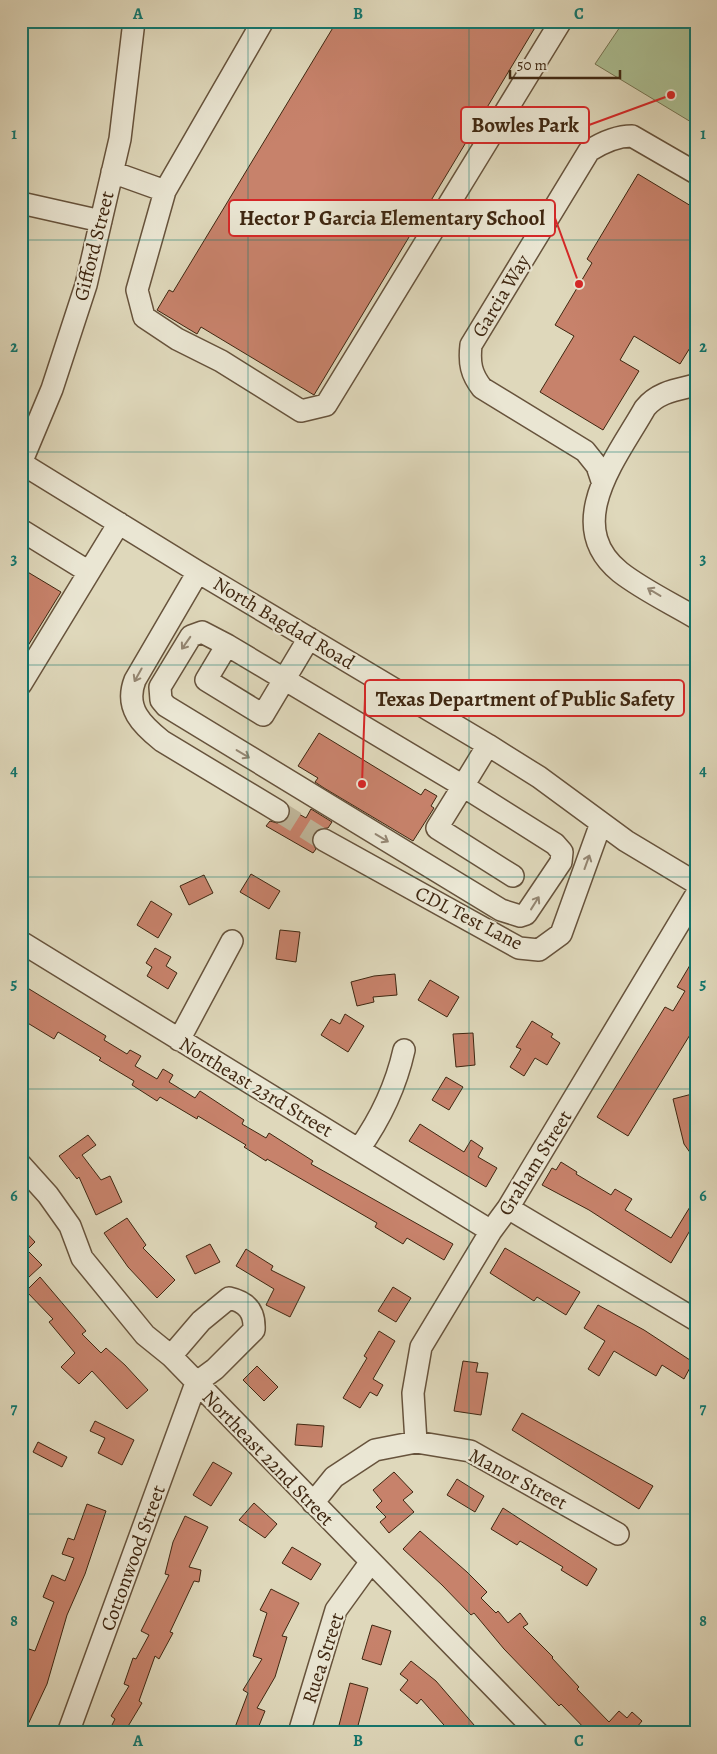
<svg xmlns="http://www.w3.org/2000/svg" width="717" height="1754" viewBox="0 0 717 1754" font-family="Alegreya,serif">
<rect width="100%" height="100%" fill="#dfd8bb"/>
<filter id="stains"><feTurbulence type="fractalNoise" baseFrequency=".004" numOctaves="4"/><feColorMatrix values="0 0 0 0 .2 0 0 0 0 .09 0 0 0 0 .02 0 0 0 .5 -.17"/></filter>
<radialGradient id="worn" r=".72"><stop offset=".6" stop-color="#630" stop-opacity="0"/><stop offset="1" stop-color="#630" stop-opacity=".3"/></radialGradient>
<path fill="#acc094" stroke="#767452" d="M624,21H696V125L595,64Z"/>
<path fill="#c7826b" stroke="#3f2711" d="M337,21H539L314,395L201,327L197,334L157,310L169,290L173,292Z
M638,174L696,209V338L680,364L634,336L620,360L639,371L603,430L540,392L574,336L555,325L592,263L587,259Z
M21,568L61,592L21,657Z
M319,733L421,795L425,789L437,796L431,806L434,808L413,841L324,788L315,782L318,778L298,766Z
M290,809L306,818L311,809L332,822L328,828L318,829L313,834L312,841L316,849L313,853L266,826L270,821L277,823L284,822L289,817Z
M251,874L280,891L269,909L240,892Z
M204,875L213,893L189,905L180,886Z
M151,901L172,914L158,938L137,925Z
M280,930L300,932L296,962L276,959Z
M155,948L171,957L166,966L177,973L168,989L147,976L152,967L146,963Z
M696,955V1025L628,1136L597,1117L665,1007L673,1011L685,991L677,987Z
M395,974L397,995L373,997L374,1002L357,1006L351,982L374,976Z
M430,980L459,997L447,1017L418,1000Z
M21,984L106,1036L104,1040L127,1054L130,1050L141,1056L135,1066L157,1079L163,1069L173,1075L169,1082L195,1098L200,1091L244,1120L242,1124L266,1138L269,1133L313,1161L311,1164L453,1244L444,1260L407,1238L403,1244L375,1227L377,1223L267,1159L266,1161L244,1147L246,1145L198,1116L197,1119L160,1097L157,1101L132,1085L134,1081L99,1060L101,1058L58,1032L54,1039L21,1019Z
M345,1014L364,1026L348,1052L321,1035L331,1019L340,1024Z
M532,1021L553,1034L551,1037L560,1043L547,1065L535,1058L524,1076L510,1067L521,1049L516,1047Z
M473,1033L475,1065L456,1067L453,1034Z
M446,1077L463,1087L449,1110L432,1100Z
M696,1093V1161L684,1144L673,1099Z
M420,1124L464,1152L471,1140L483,1148L478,1157L497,1168L486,1187L409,1141Z
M88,1135L96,1145L82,1155L101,1180L110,1176L122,1202L96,1215L79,1177L77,1179L59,1156Z
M561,1162L577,1172L576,1174L611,1195L615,1189L632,1199L625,1210L671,1238L696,1197V1229L692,1227L671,1263L589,1210L542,1185L552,1168L556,1170Z
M127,1218L146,1245L143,1248L175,1280L157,1298L128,1267L104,1233Z
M21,1227L35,1242L27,1250L42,1265L29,1277L21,1269Z
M210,1244L220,1262L195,1274L186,1256Z
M505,1248L580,1292L566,1315L537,1297L534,1301L490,1273Z
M246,1249L273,1266L271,1270L305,1287L290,1317L266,1305L274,1289L236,1266Z
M40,1277L86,1331L82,1334L101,1353L106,1348L125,1365L148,1390L127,1409L92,1371L79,1384L61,1367L75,1353L49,1322L53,1319L26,1291Z
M393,1287L411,1298L396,1322L378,1311Z
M598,1305L644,1330L693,1362L684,1379L662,1365L656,1376L614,1351L599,1376L588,1369L605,1341L584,1328Z
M379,1331L395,1341L373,1379L383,1385L377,1396L370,1392L360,1408L343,1398L367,1358L364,1356Z
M463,1361L478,1363L476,1372L488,1373L481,1415L454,1411Z
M257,1366L278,1387L264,1401L243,1380Z
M522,1413L653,1486L639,1509L512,1430Z
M95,1421L134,1440L122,1465L98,1453L105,1438L90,1431Z
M297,1424L324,1426L322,1447L295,1445Z
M38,1442L67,1457L62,1467L33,1452Z
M213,1462L232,1473L211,1506L193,1495Z
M394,1472L413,1492L403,1500L414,1512L389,1533L380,1522L386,1517L376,1507L382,1501L373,1490Z
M457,1479L484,1496L475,1512L447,1495Z
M254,1503L277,1524L265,1538L239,1520Z
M87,1504L106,1511L85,1574L67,1615L47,1684L24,1733H21V1676L29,1649L35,1651L54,1602L43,1597L52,1575L65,1581L74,1558L62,1554L68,1538L74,1540Z
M503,1508L597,1569L587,1586L561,1570L563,1567L520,1541L517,1545L491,1529Z
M185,1516L208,1527L189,1567L201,1570L199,1582L194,1581L170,1632L173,1633L159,1659L155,1656L139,1701L142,1703L124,1733H108L115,1719L111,1716L129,1686L124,1684L133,1658L136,1659L149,1635L141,1631L169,1575L165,1574L173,1542Z
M420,1531L467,1572L487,1592L481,1598L496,1613L498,1611L508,1623L520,1613L528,1624L523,1627L553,1657L552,1658L579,1687L577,1689L609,1722L619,1711L627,1718L632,1712L642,1721L632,1733H589L561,1704L559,1706L504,1649L474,1613L471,1615L442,1585L403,1549Z
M292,1547L321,1564L311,1580L282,1563Z
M271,1589L299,1603L282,1636L287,1637L275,1677L257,1708L265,1711L256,1733H243L234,1730L248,1693L243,1690L262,1659L253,1656L267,1613L260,1610Z
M372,1625L391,1631L381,1665L362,1659Z
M411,1661L436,1681L481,1733H451L421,1699L417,1704L400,1690L408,1680L400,1674Z
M350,1683L368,1688L356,1733H337Z"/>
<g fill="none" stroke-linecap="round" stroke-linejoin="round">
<path stroke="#bfb599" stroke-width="21" stroke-dasharray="21 11" stroke-linecap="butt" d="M278,811L324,840"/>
<defs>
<path id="minor" d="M263,21L165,191L137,290L144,317L177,339L221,361L301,411L326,405L561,21
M112,172L165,191
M21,203L101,221
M696,385C676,390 658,392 645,408C618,456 561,524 620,572C643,590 671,603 696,618
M21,463L198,572L488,745L539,777L626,841L696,883
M21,463L52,389L86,285L120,139L134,21
M602,481L597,466L585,451L482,388C471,374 469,363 471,345L589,151C603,142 616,136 632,136L696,173
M21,530L89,572
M198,572L135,680C124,708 142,725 162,741L278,811
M309,638L263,715L206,680L227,645L463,786L488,745
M227,645L202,632L191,636L160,687L161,700L166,706L501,910L520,916L526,914L561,862L562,852L555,844L463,786L437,828L513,876
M21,684L119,523
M324,840L519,948L539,950L561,934L601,823
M21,942L491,1231
M179,1040L232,941
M359,1149C381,1118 396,1086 404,1050
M21,1165L48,1195L70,1226L82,1258L145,1335L171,1356L538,1733
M508,1208L696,1320
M416,1442L413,1393L421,1347L491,1231L508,1208L696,895
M313,1503L334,1477L375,1450L416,1442L470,1451L618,1534
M68,1733L196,1383L215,1369L254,1330C255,1312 247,1302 229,1298L201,1321L171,1356
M299,1733L336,1610L370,1563"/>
</defs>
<use href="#minor" stroke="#67533c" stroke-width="24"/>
<use href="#minor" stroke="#eae6d3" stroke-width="21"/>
</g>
<defs><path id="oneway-shaft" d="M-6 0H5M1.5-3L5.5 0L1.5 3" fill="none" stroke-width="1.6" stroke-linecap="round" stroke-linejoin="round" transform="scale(1.25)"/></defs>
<g stroke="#948672">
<use href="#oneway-shaft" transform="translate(654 592) rotate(-149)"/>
<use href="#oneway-shaft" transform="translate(186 643) rotate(125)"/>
<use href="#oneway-shaft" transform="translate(138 675) rotate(119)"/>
<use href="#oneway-shaft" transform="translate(243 754) rotate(31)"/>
<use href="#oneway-shaft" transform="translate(382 838) rotate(31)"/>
<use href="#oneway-shaft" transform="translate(587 862) rotate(-70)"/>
<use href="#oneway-shaft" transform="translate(535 903) rotate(-58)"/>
</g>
<path fill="none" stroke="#0f766e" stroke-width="1" stroke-opacity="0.55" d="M248,21V1733M469,21V1733M21,240H696M21,452H696M21,665H696M21,877H696M21,1089H696M21,1302H696M21,1514H696"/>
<g text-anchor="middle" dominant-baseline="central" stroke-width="4.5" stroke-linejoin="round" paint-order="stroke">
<g font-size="20" fill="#3f2711" stroke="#eae6d3">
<text transform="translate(94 246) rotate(-76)">Gifford Street</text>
<text transform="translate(501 296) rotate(-59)">Garcia Way</text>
<text transform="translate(284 623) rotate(31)">North Bagdad Road</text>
<text transform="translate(469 918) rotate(27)">CDL Test Lane</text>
<text transform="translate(256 1087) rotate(31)">Northeast 23rd Street</text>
<text transform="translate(535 1163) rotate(-58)">Graham Street</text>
<text transform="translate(268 1458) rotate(46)">Northeast 22nd Street</text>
<text transform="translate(518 1479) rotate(28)">Manor Street</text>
<text transform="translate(133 1558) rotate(-70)">Cottonwood Street</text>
<text transform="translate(323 1658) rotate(-72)">Ruea Street</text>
</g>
</g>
<path fill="none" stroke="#d62828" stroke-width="2" d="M671 95L589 125M579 284L555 218M362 784L365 698"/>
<g fill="#d62828" stroke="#eae6d3" stroke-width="2">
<circle cx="671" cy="95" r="5"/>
<circle cx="579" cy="284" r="5"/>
<circle cx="362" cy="784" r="5"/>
</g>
<g fill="#eae6d3" stroke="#d62828" stroke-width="2">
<rect x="461" y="107" width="128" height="36" rx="5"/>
<rect x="229" y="200" width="326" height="36" rx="5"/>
<rect x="365" y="680" width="319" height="36" rx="5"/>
</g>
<g font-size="21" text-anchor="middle" font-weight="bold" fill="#3f2711">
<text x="525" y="132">Bowles Park</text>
<text x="392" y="225">Hector P Garcia Elementary School</text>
<text x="525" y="706">Texas Department of Public Safety</text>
</g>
<rect width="717" height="1754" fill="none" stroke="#dfd8bb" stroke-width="55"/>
<path d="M510 70v8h110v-8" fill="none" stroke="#3f2711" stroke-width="2.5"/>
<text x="517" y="70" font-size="15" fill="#3f2711" stroke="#eae6d3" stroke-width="4" paint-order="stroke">50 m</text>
<rect x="28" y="28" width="662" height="1698" fill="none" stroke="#0f766e" stroke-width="2"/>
<g font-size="16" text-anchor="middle" font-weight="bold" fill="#0f766e">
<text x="138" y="19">A</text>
<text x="358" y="19">B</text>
<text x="579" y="19">C</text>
<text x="14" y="139">1</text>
<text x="703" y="139">1</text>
<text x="14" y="352">2</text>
<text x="703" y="352">2</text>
<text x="14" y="564">3</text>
<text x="703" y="564">3</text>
<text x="14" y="776">4</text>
<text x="703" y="776">4</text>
<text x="14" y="989">5</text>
<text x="703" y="989">5</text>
<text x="14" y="1201">6</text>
<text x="703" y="1201">6</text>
<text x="14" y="1414">7</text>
<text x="703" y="1414">7</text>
<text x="14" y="1626">8</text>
<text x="703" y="1626">8</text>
<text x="138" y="1746">A</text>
<text x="358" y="1746">B</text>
<text x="579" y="1746">C</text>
</g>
<rect width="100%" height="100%" filter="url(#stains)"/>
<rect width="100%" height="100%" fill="url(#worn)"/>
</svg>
